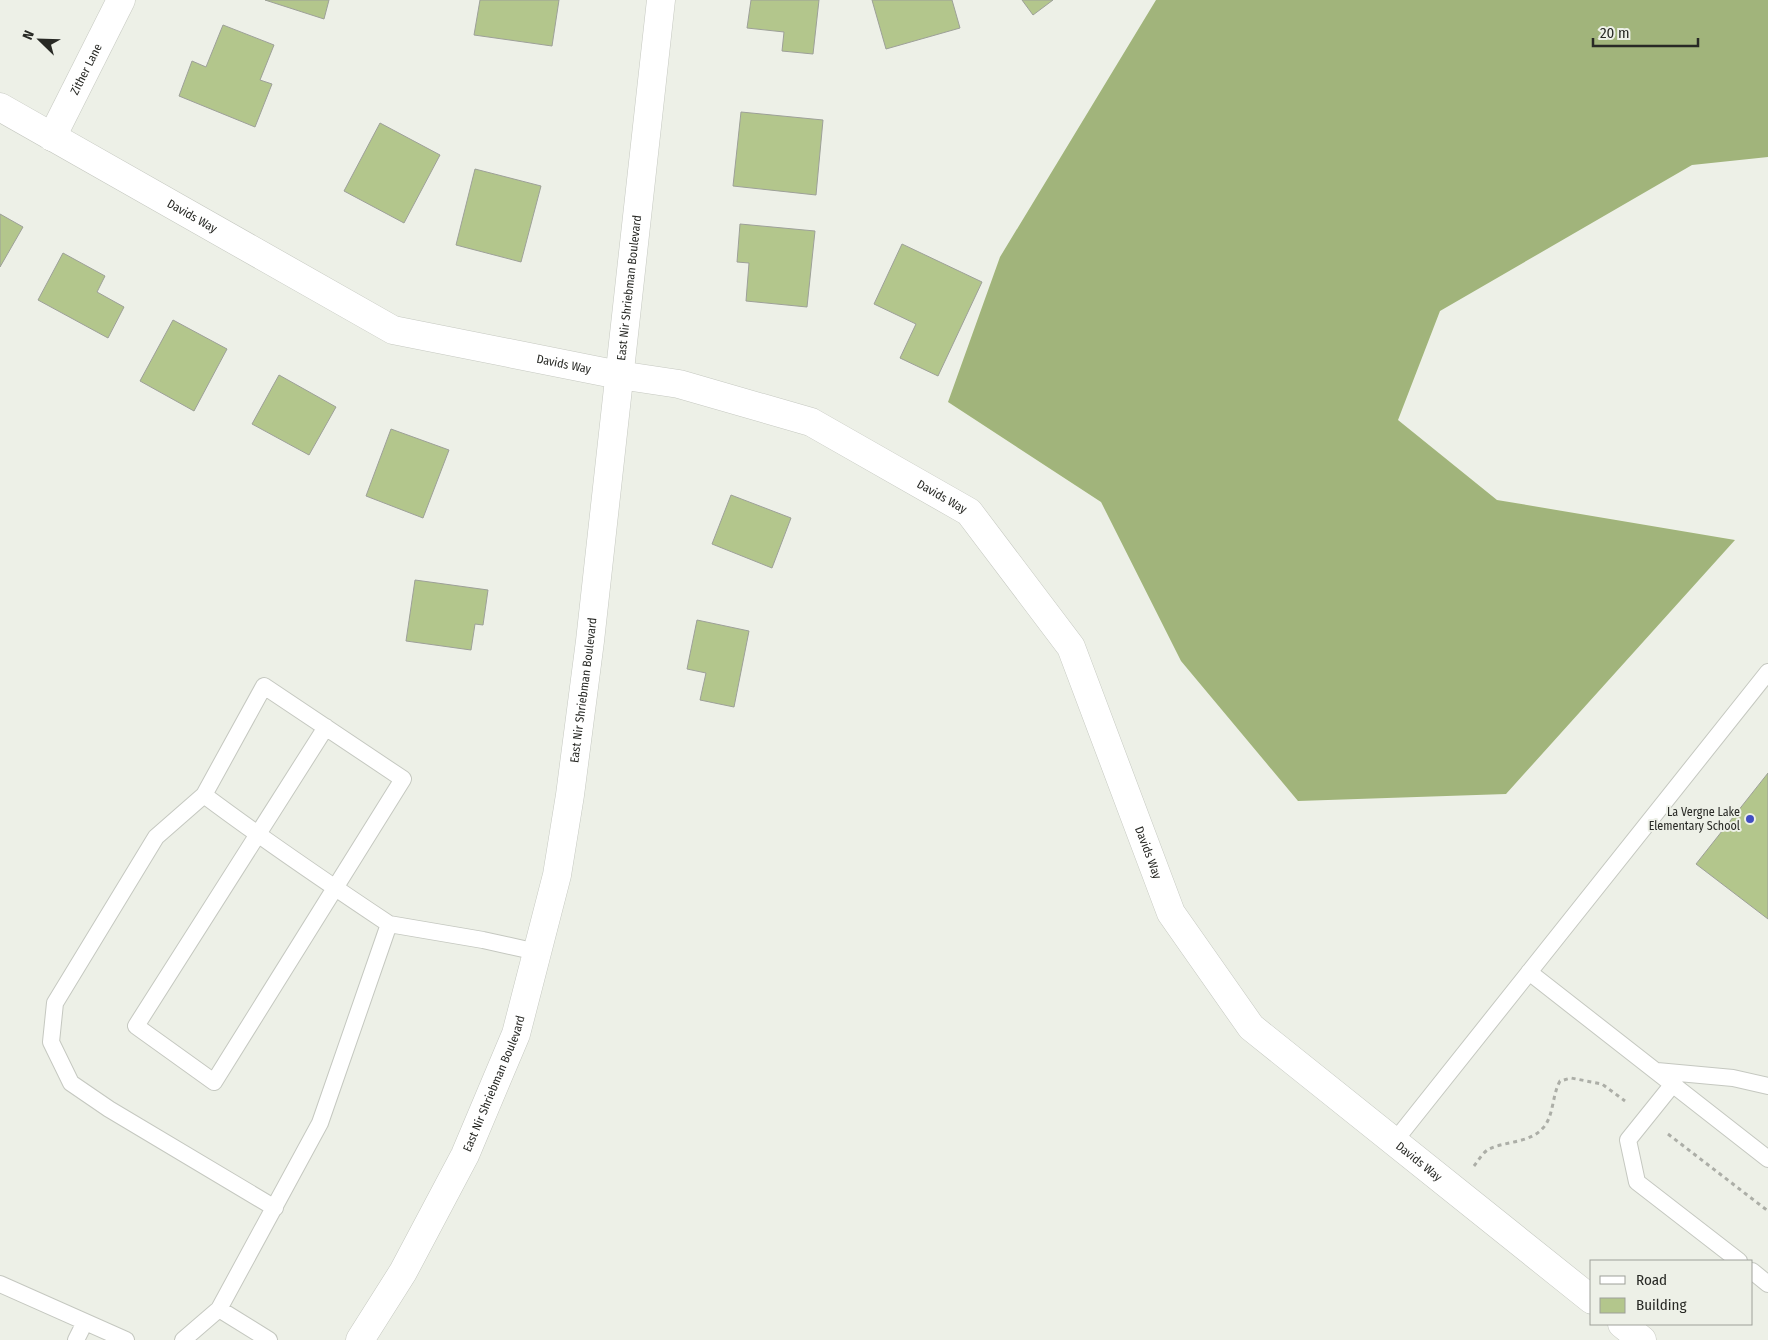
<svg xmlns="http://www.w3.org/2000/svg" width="1768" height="1340" viewBox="0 0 1768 1340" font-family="'Fira Sans Condensed',sans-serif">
<rect width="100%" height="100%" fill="#edf0e7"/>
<path fill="#a1b47b" d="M1156,0H1768V157L1692,165L1440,311L1398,420L1497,500L1735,540L1506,794L1298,801L1181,661L1101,502L948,402L1000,257Z"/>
<path fill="#b3c68c" stroke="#9da098" d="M265,0H329L324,19Z
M480,0H559L552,46L474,35Z
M751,0H819L813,54L782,51L784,32L747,28Z
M872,0H952L960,28L886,49Z
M1022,0H1053L1033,15Z
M223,25L274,45L260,80L272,84L255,127L179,96L192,61L206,67Z
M741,112L823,120L816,195L733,186Z
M380,123L440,155L404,223L344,191Z
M475,169L541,186L521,262L456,245Z
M0,214L23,227L0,267Z
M740,224L815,231L807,307L746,301L749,263L737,262Z
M902,244L982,282L938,376L900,358L916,324L874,304Z
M63,253L105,276L97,292L124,307L108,338L38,300Z
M173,320L227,349L194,411L140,381Z
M279,375L336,407L309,455L252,424Z
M391,429L449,450L423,518L366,496Z
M731,495L791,518L772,568L712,544Z
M415,580L488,590L483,625L475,624L471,650L406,641Z
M697,620L749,631L734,707L700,700L706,673L687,669Z
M1768,773V919L1696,864Z"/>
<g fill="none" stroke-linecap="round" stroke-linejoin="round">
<defs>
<path id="lane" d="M326,727L136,1026L214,1082L403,779L264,686L204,795C264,840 326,882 389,924
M204,795L156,837L55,1003L51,1042L71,1083L109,1109L275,1208
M1529,972L1768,1159
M1657,1071L1733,1078L1768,1086
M1673,1084L1628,1140L1637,1182L1739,1261
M1394,1142L1768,672
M1752,1271L1768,1284
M0,1284L126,1340
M219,1309L320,1123L389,924L483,940L537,952
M76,1340L85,1322
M183,1340L219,1309L269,1340"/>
<g id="street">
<path id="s1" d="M0,107L393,330L619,375L679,384L811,422L969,512L1071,647L1171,913L1251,1027L1592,1300"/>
<path id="s2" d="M52,137L121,0"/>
<path d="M1622,1324L1642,1340"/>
<path id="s3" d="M360,1340L403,1272L465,1155L516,1034L557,875L570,795L590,641L661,0"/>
</g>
</defs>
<use href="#lane" stroke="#c5c8c0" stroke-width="18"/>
<use href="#street" stroke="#c5c8c0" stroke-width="29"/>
<path stroke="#acaea7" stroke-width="3" stroke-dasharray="4 4" stroke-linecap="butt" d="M1668,1134L1768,1211
M1474,1166C1478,1161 1483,1152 1489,1149C1506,1141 1530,1143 1543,1128C1554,1116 1552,1095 1560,1081L1571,1078L1602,1084L1625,1101"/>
<use href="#lane" stroke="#fff" stroke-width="16"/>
<use href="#street" stroke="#fff" stroke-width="28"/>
</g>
<circle fill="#414ec3" stroke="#edf0e7" stroke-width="2" cx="1750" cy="819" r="5"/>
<g text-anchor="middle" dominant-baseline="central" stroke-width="4" stroke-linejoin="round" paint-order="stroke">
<g font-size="12" fill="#282925" stroke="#edf0e7">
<text stroke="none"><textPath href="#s2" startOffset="76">Zither Lane</textPath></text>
<text stroke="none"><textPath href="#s1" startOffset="221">Davids Way</textPath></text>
<text stroke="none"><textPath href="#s3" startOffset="1100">East Nir Shriebman Boulevard</textPath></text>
<text stroke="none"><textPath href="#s1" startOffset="626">Davids Way</textPath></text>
<text stroke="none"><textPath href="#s1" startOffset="1031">Davids Way</textPath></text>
<text stroke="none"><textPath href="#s3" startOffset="695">East Nir Shriebman Boulevard</textPath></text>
<text stroke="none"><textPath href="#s1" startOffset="1451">Davids Way</textPath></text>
<text stroke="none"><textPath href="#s3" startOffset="290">East Nir Shriebman Boulevard</textPath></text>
<text stroke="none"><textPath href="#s1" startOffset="1870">Davids Way</textPath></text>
</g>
<g font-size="12" fill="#282925" stroke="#edf0e7" text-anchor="end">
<text x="1740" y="812">La Vergne Lake<tspan x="1740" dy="14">Elementary School</tspan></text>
</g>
</g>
<rect x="1590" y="1260" width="162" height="65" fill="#edf0e7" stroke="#9ea099"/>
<rect x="1600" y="1276" width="25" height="8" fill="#ffffff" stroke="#9ea099"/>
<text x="1636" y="1285" font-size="15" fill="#282925">Road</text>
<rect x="1600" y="1298" width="25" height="15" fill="#b3c68c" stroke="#9ea099"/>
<text x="1636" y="1310" font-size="15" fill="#282925">Building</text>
<g transform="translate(40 40) rotate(293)" stroke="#edf0e7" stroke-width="4" paint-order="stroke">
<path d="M0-4L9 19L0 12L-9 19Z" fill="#282925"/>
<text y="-8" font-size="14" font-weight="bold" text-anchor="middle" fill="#282925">N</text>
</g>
<path d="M1593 38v8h105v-8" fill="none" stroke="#282925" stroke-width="2.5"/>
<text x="1600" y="38" font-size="15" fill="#282925" stroke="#edf0e7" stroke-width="4" paint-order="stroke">20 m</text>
</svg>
